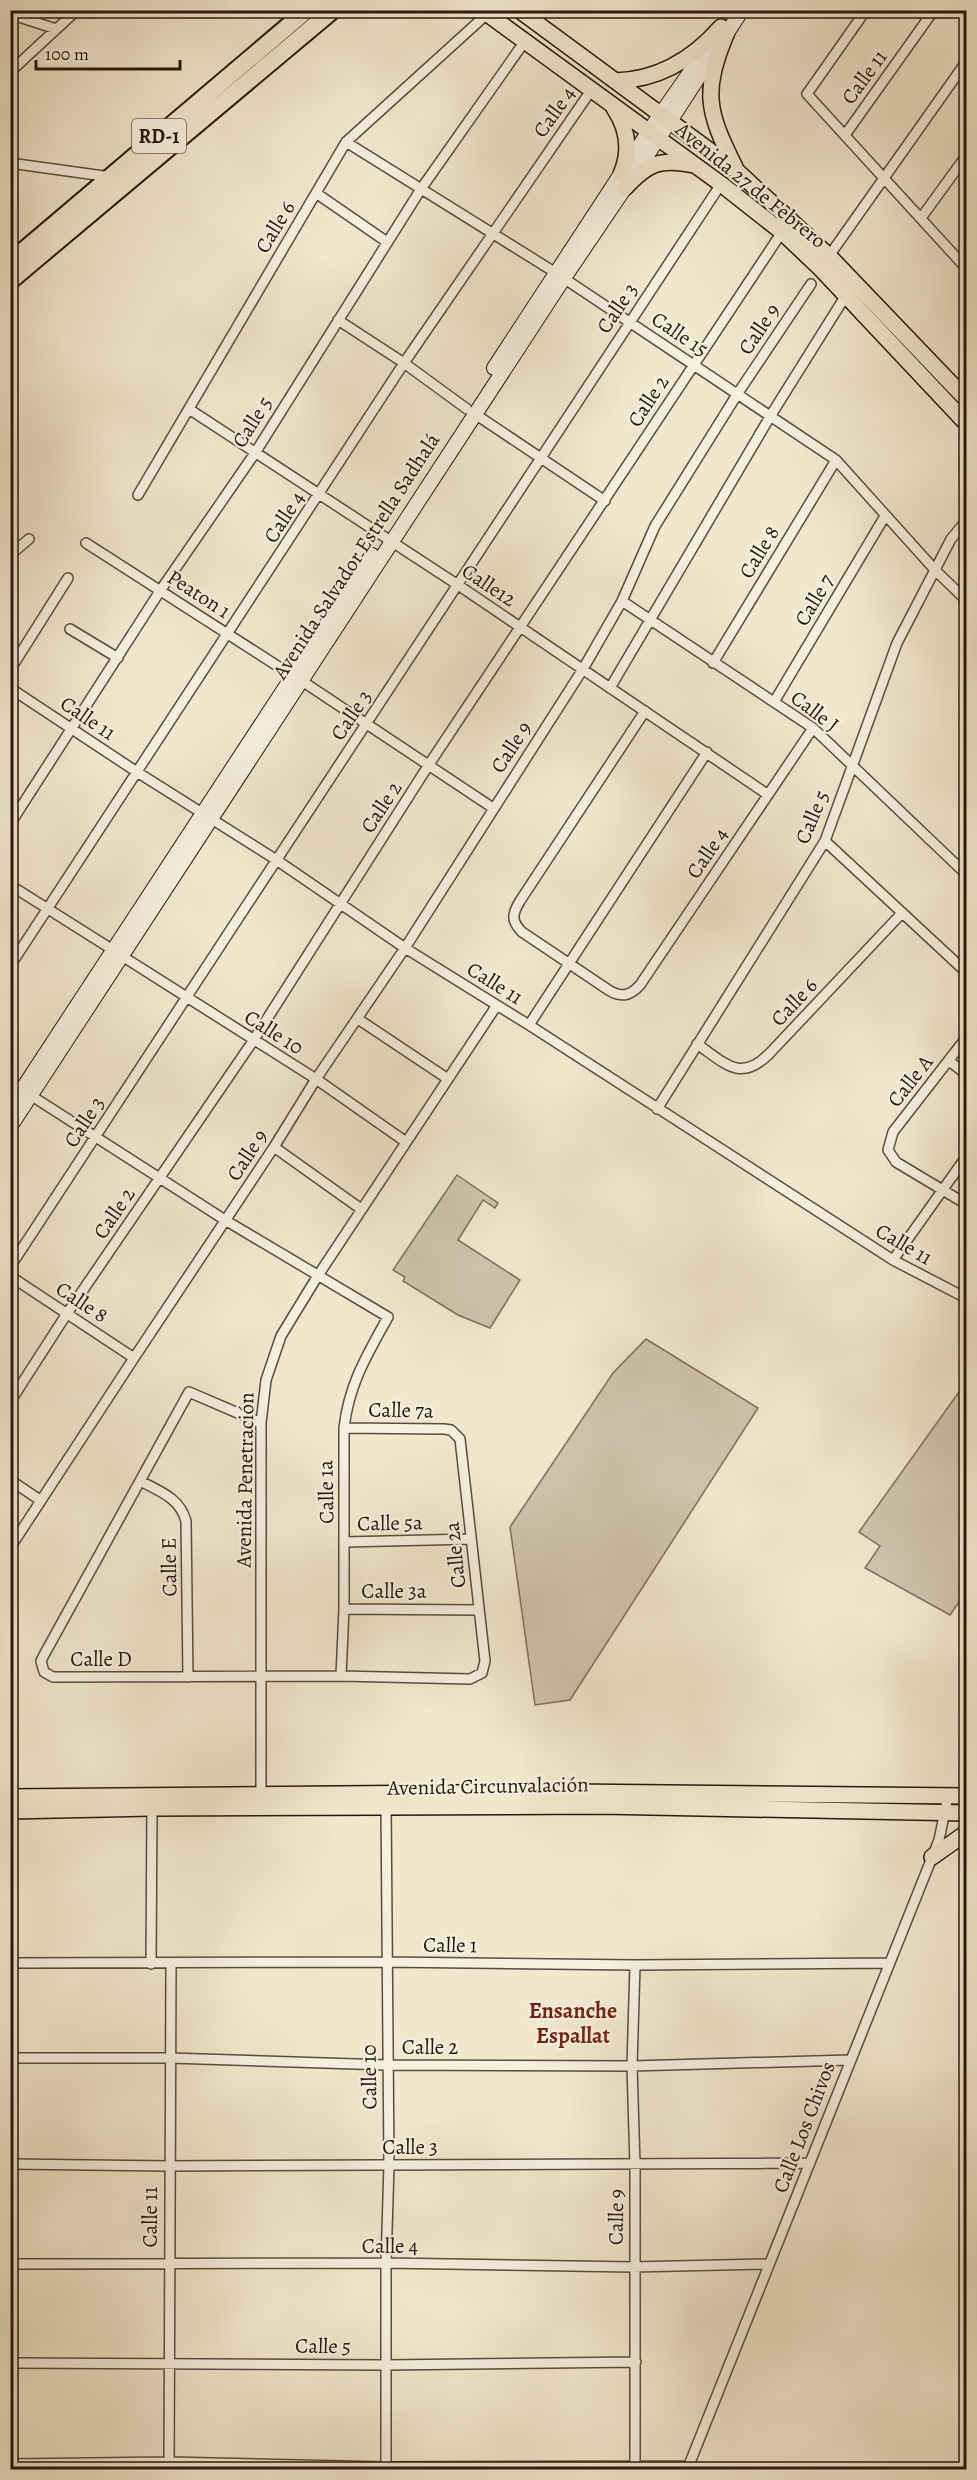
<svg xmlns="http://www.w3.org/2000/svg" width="977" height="2480" viewBox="0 0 977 2480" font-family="Alegreya,serif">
<rect width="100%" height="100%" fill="#f1e7cd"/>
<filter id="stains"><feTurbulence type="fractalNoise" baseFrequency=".00333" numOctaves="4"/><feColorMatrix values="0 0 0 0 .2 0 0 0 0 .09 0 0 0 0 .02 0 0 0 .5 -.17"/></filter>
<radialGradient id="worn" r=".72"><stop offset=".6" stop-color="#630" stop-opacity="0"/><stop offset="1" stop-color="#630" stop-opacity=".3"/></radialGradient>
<path fill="#cfc4ad" stroke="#7b6e5e" stroke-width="1.5" d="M457,1175L498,1203L495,1208L483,1200L458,1240L520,1280L490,1328L458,1315L403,1281L405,1277L393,1270Z
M646,1339L758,1408L570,1700L535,1705L510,1527L613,1373Z
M966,1382V1592L950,1615L865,1568L880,1546L859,1532Z"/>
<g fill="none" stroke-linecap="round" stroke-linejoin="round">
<defs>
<path id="street" d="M866,10L807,94L966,268
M10,14L56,29
M10,72L77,10
M845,135L934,10
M346,142L556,273L836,460L935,570L966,600
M10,163L111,177
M316,193L387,242
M921,218L966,156
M829,256L966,62
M959,260L966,250
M338,320L404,363L467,409
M189,409L458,585L767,794
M475,414L605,501
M138,495L346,142L487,14
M86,543L293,676
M10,555L29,539
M622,601L813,728L966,874
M70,629L118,658
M713,663L836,460
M10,670L68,578
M302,681L493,808
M10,688L137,772L275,859L405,948L529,1025L893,1260L966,1298
M610,688L771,415L848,292
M774,702L885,516
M645,711L520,901C512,914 511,921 522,932L610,991C623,998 631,995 640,985L813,728
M10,824L160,591L255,453L421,189L525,41
M825,841L966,972
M10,885L113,950
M122,956L316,1079L406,1142
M10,966L404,363L592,89
M358,1019L448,1079
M529,1025L707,752
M966,1038L893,1132L888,1150L896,1162L966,1204
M697,1044C725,1063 740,1083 769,1054L902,913
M949,1061L966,1074
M10,1082L225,1220L388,1317C367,1355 349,1384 344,1428V1609L341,1676
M657,1109L825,841L897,643L951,539L966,521
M274,1147L361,1209
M893,1260L966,1157
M10,1267C247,906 482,543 721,184
M10,1276L134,1358
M10,1402L66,1315L253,1041L428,766L782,232
M261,1423L189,1392L44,1655L41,1661L44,1672L53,1677L341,1676L470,1679L482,1673L485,1661L460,1439L451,1430L444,1429L344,1428
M10,1480L40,1500
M140,1481C159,1491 180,1498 186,1521L188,1677
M345,1542L471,1539
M10,1548L134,1358L274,1147L316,1079L405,948L583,669L622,601L655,526L738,393L811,284
M344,1609L478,1610
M261,1800V1423L266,1380L281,1336L317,1277L497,1005
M10,1963L386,1962L635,1965L889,1963
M151,1964L152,1805
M635,1965L632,2066L635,2165V2470
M10,2058H170L387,2065L632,2066L850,2060
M10,2164L168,2166L810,2163
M10,2264L386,2263L633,2267L769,2264
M10,2363L386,2365L636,2362
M10,2464L169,2462L386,2467L688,2466
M169,2470L171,1964
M386,2470V2263L389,2165L386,1803
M687,2470L939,1840L948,1796"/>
<path id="secondary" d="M494,368L649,131L709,45
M10,1108L372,555
M10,1127L564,278L670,121L742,10"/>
<path id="primary" d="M482,10L721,184L782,232L821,269L966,423
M519,10L736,170L829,256L966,399
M727,32C702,92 707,111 735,167
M615,81C659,80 693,59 721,27
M614,108C628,129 631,151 621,174
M625,188C648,163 660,158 694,165
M10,1797L570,1792L966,1796
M10,1811L152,1808L601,1806L966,1813
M932,1857L966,1833"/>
<path id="highway" d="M10,262L307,10
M10,281L333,10"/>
</defs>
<use href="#street" stroke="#5a4c3e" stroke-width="12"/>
<use href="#secondary" stroke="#27180e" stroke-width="16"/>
<use href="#primary" stroke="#27180e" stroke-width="18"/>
<use href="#highway" stroke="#27180e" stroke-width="20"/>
<use href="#street" stroke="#f6efde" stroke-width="9"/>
<use href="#secondary" stroke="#f6efde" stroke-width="14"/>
<use href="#primary" stroke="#f1e7cd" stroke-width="15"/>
<use href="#highway" stroke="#f1e7cd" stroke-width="16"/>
</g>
<g text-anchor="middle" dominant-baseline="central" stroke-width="4.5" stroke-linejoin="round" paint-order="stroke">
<rect fill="#f6efde" stroke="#65584c" stroke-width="1.5" x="132" y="119" width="54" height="34" rx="4.5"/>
<g font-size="20" font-weight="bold" fill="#27180e">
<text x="159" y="136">RD-1</text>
</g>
<g font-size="21" fill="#27180e" stroke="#f6efde">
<text transform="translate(864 77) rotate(-54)">Calle 11</text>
<text transform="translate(554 112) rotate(-55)">Calle 4</text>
<text transform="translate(751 185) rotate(39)">Avenida 27 de Febrero</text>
<text transform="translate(275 227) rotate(-59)">Calle 6</text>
<text transform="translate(617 308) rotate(-56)">Calle 3</text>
<text transform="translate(759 329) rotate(-56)">Calle 9</text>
<text transform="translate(680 334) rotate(34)">Calle 15</text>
<text transform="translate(648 401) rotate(-57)">Calle 2</text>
<text transform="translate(252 422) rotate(-58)">Calle 5</text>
<text transform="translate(284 517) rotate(-57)">Calle 4</text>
<text transform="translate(759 552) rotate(-59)">Calle 8</text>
<text transform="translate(356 556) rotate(-57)">Avenida Salvador Estrella Sadhalá</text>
<text transform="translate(489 585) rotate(33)">Calle12</text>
<text transform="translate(199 594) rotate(33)">Peaton 1</text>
<text transform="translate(814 600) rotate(-59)">Calle 7</text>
<text transform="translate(815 711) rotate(37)">Calle J</text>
<text transform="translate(351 715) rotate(-56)">Calle 3</text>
<text transform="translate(88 718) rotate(34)">Calle 11</text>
<text transform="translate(511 747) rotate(-57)">Calle 9</text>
<text transform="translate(381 807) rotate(-57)">Calle 2</text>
<text transform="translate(812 817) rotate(-67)">Calle 5</text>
<text transform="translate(707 853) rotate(-56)">Calle 4</text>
<text transform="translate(495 983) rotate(32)">Calle 11</text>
<text transform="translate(794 1002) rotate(-47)">Calle 6</text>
<text transform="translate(274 1032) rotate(32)">Calle 10</text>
<text transform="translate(910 1081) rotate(-52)">Calle A</text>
<text transform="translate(84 1122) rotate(-57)">Calle 3</text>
<text transform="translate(247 1155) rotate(-57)">Calle 9</text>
<text transform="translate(114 1213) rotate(-56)">Calle 2</text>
<text transform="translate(904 1244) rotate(30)">Calle 11</text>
<text transform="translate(82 1302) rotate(33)">Calle 8</text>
<text transform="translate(401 1410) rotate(1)">Calle 7a</text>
<text transform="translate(245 1480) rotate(-89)">Avenida Penetración</text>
<text transform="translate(326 1492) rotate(-91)">Calle 1a</text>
<text transform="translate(390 1523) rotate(-1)">Calle 5a</text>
<text transform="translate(455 1555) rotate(-96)">Calle 2a</text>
<text transform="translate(169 1567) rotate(-91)">Calle E</text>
<text x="394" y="1591">Calle 3a</text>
<text x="101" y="1659">Calle D</text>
<text transform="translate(488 1786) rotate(-1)">Avenida Circunvalación</text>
<text transform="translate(450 1945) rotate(1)">Calle 1</text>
<text x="430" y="2047">Calle 2</text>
<text transform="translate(369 2077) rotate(-91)">Calle 10</text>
<text transform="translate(804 2127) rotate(-69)">Calle Los Chivos</text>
<text x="410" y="2147">Calle 3</text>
<text transform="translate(150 2217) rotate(-90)">Calle 11</text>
<text transform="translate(616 2217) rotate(-89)">Calle 9</text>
<text x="390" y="2246">Calle 4</text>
<text transform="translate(323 2346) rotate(1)">Calle 5</text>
</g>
<g font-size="22" font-weight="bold" fill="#7a1f14" stroke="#f6efde">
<text x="573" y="2011">Ensanche<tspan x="573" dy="25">Espallat</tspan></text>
</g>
</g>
<rect width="977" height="2480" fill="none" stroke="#f1e7cd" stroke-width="36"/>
<rect x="12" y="12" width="953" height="2456" fill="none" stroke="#27180e" stroke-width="3"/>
<rect x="18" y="18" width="941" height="2444" fill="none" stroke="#27180e" stroke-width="1.5"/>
<path d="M36 60v9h144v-9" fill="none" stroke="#27180e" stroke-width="3"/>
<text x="45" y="60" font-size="18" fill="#27180e" stroke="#f6efde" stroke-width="4.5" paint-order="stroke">100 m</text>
<rect width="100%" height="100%" filter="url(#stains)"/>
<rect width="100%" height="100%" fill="url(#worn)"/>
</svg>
